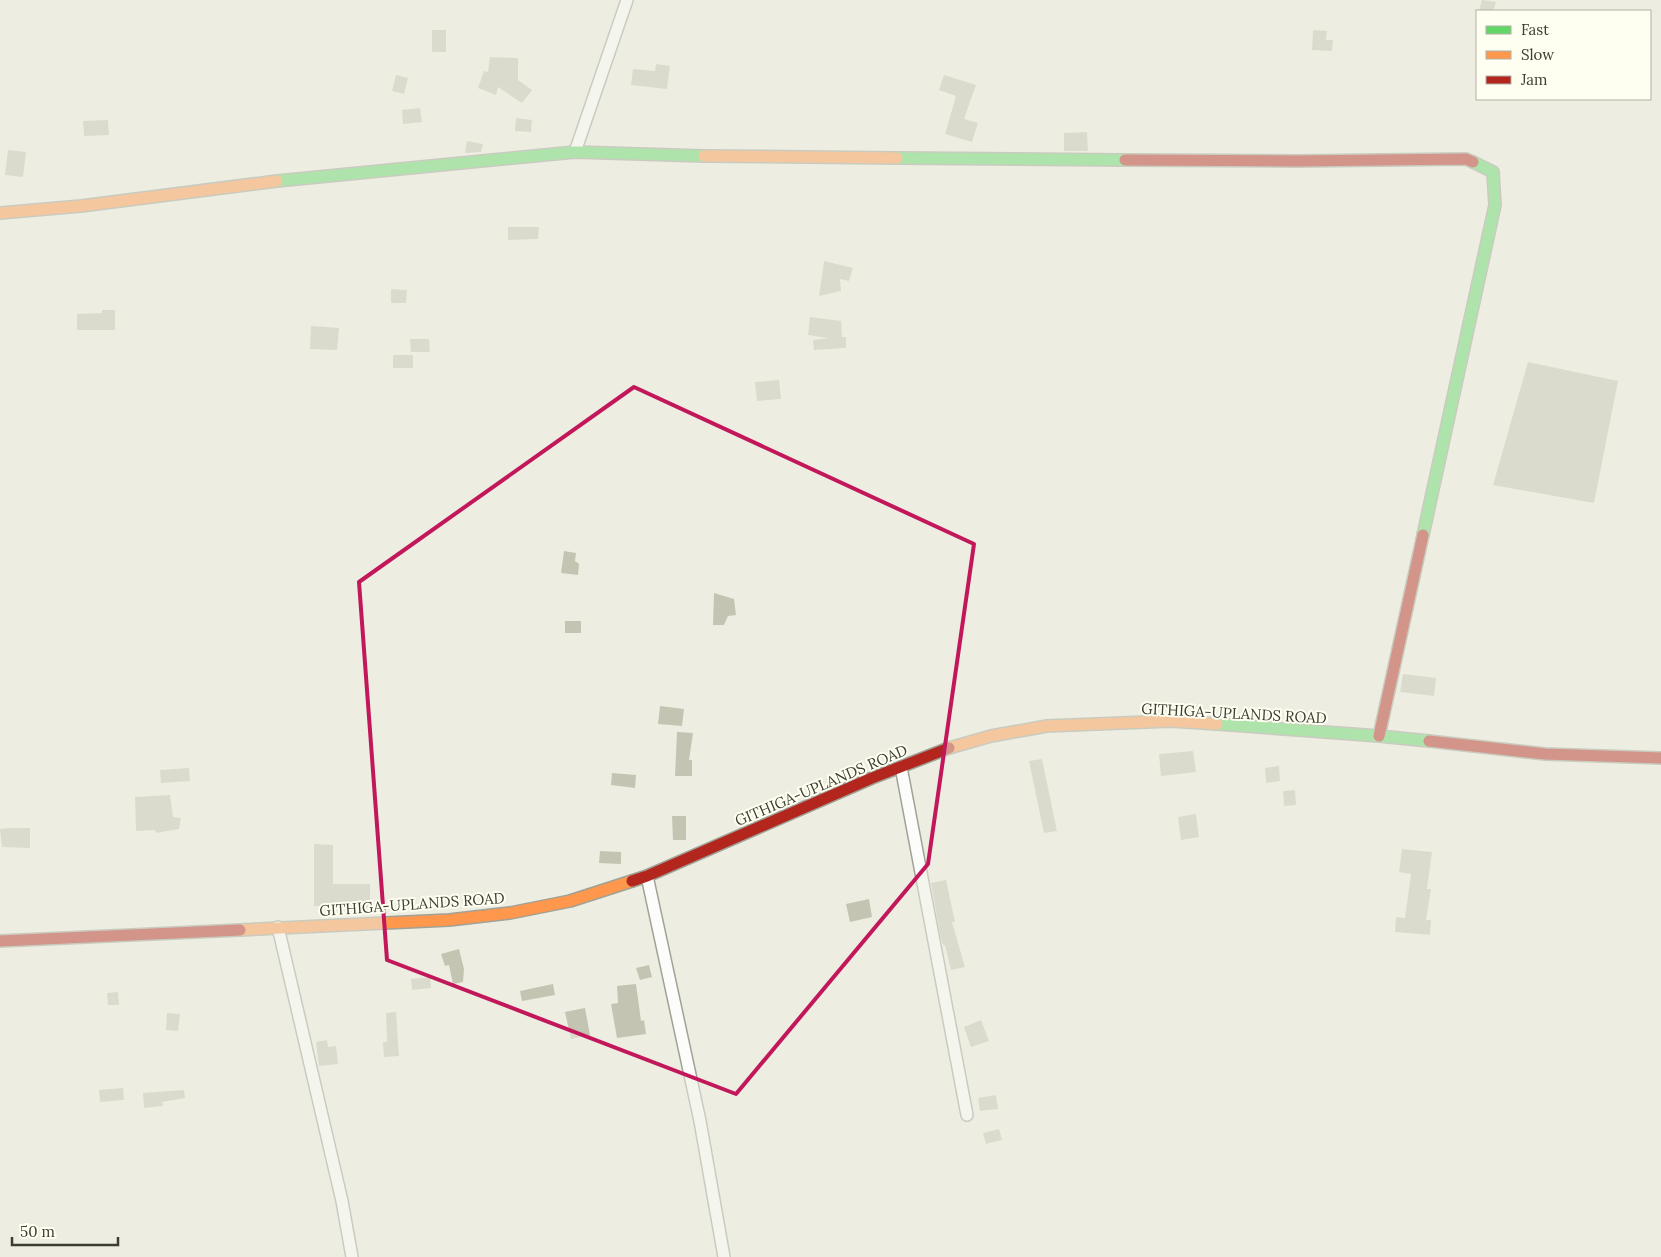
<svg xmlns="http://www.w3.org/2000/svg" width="1661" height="1257" viewBox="0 0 1661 1257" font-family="Lora,serif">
<rect width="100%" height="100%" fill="#edeee1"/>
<path fill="#c3c4b1" d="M1482,0L1496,2L1493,11H1479Z
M432,30H446V52H432Z
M1313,30L1327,31L1326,40H1333L1332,51L1312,50Z
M490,57L518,58V80L532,90L522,103L498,87L496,95L478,88L484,71L488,72Z
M656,64L670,66L667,89L631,85L633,69L655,71Z
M396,75L408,78L404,94L392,91Z
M944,75L976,85L964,119L978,123L972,142L945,134L956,96L939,90Z
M420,108L422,122L403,124L402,110Z
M516,118L532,120L531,132L515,131Z
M108,120L109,135L84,136L83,121Z
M1087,132L1088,151H1064V133Z
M467,141L483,144L481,152L465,153Z
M8,150L26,152L23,177L5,175Z
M508,227H539L538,239L508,240Z
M824,261L853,268L849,281L840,279L841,291L819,296Z
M391,289L407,290L406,303H391Z
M102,310H115V330H77V314L102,313Z
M810,317L841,321L842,337H846V348L814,350L813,340L828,338L808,335Z
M311,326L339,328L337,350L310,349Z
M410,339H429L430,352H411Z
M393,355H413V368H393Z
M1528,362L1618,381L1594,503L1493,485Z
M779,380L781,399L757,401L755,382Z
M564,551L576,553L575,561L579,564L578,575L561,573Z
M714,593L734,599L736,615L728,616L724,625H713Z
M565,621H581V633H565Z
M1403,674L1436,678L1434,696L1400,692Z
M660,706L684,709L682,726L658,724Z
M677,732L693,733L689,760H692V776H675Z
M1193,751L1196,772L1161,776L1159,754Z
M1042,759L1057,831L1044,833L1029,761Z
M1279,766L1280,781L1266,783L1265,768Z
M189,768L190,781L161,783L160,770Z
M612,773L636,775L635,788L611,785Z
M1295,790L1296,805L1284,806L1283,791Z
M170,795L173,817L181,818L179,829L156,833L155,830L136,831L135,797Z
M1196,814L1199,837L1181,840L1178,817Z
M672,816H686V840H673Z
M9,828H30V848L2,847L0,829Z
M314,844L333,845V884H370V908H338V906H314Z
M1402,849L1432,852L1427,889H1431L1426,920H1431L1430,935L1395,932L1396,917L1405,918L1411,874L1399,872Z
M600,851L621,852V864L599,863Z
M946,880L955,922H952L965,967L951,970L945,945H943L940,934L931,883Z
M869,899L872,917L850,922L846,904Z
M459,949L464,969L463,982L453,984L449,965L445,966L441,954Z
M649,965L652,977L640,980L636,968Z
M430,977L431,988L412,990L411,979Z
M553,984L555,995L522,1001L520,991Z
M636,984L641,1021L644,1020L646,1034L617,1038L611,1004L618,1003L617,986Z
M118,992L119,1005H108L107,993Z
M585,1008L590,1035L571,1039L565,1012Z
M396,1012L399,1056L384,1057L383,1042H387L386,1013Z
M167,1013L180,1014L178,1031L166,1030Z
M981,1020L989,1041L971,1047L964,1027Z
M327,1040L328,1047L336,1046L338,1064L319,1066L316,1042Z
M123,1088L124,1100L100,1102L99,1090Z
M184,1090L185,1098L162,1102L163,1106L144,1108L143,1093Z
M996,1095L998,1109L980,1111L978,1098Z
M999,1129L1002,1140L986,1144L983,1133Z"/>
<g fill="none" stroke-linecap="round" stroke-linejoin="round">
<defs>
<path id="street" d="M575,152L627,0
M901,767L967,1115
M647,876L700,1121L724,1257
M278,927L342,1201L352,1257"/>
<path id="fast" d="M897,158L1125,160
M277,181L575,152L704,156
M1423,535L1495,205L1493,172L1473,162
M1217,724L1379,736L1429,741"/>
<path id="slow" d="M704,156L897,158
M0,213L81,206L277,181
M949,748L991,736L1047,726L1171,721L1217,724
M240,930L449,920L510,913L570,901L632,881"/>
<path id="jam" d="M1125,160L1296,161L1466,159L1473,162
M1379,736L1423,535
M1429,741L1545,754L1661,758
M632,881L647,876L872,778L949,748
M0,941L240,930"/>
</defs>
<use href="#street" stroke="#a0a197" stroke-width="14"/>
<use href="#fast" stroke="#a0a197" stroke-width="14"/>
<use href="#slow" stroke="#a0a197" stroke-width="14"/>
<use href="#jam" stroke="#a0a197" stroke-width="14"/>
<use href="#street" stroke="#fcfcfa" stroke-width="11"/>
<use href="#fast" stroke="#63d668" stroke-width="11"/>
<use href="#slow" stroke="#ff974d" stroke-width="11"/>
<use href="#jam" stroke="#b3261e" stroke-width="11"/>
</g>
<path d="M0 0H1661V1257H0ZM634,387L974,544L928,864L736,1094L387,960L359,582Z" fill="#edeee1" fill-opacity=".55" fill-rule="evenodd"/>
<path fill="none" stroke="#c2185b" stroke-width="4" stroke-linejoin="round" d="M634,387L974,544L928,864L736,1094L387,960L359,582Z"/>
<g text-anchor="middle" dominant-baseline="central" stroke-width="4" stroke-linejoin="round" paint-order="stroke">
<g font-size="15" fill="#3b3c33" stroke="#fefff1">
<text transform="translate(1234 713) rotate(3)">GITHIGA-UPLANDS ROAD</text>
<text transform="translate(821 785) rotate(-23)">GITHIGA-UPLANDS ROAD</text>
<text transform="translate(412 904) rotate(-4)">GITHIGA-UPLANDS ROAD</text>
</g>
</g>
<rect x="1476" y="10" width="175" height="90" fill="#fefff1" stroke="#b0b1a5"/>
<rect x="1486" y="26" width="25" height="8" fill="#63d668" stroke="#b0b1a5"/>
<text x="1521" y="35" font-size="15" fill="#3b3c33">Fast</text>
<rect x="1486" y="51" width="25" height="8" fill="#ff974d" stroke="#b0b1a5"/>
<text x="1521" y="60" font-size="15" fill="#3b3c33">Slow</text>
<rect x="1486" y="76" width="25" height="8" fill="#b3261e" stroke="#b0b1a5"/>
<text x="1521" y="85" font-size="15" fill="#3b3c33">Jam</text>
<path d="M12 1237v8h106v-8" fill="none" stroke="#3b3c33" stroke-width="2.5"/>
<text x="20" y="1237" font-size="15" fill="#3b3c33" stroke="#fefff1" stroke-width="4" paint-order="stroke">50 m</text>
</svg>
